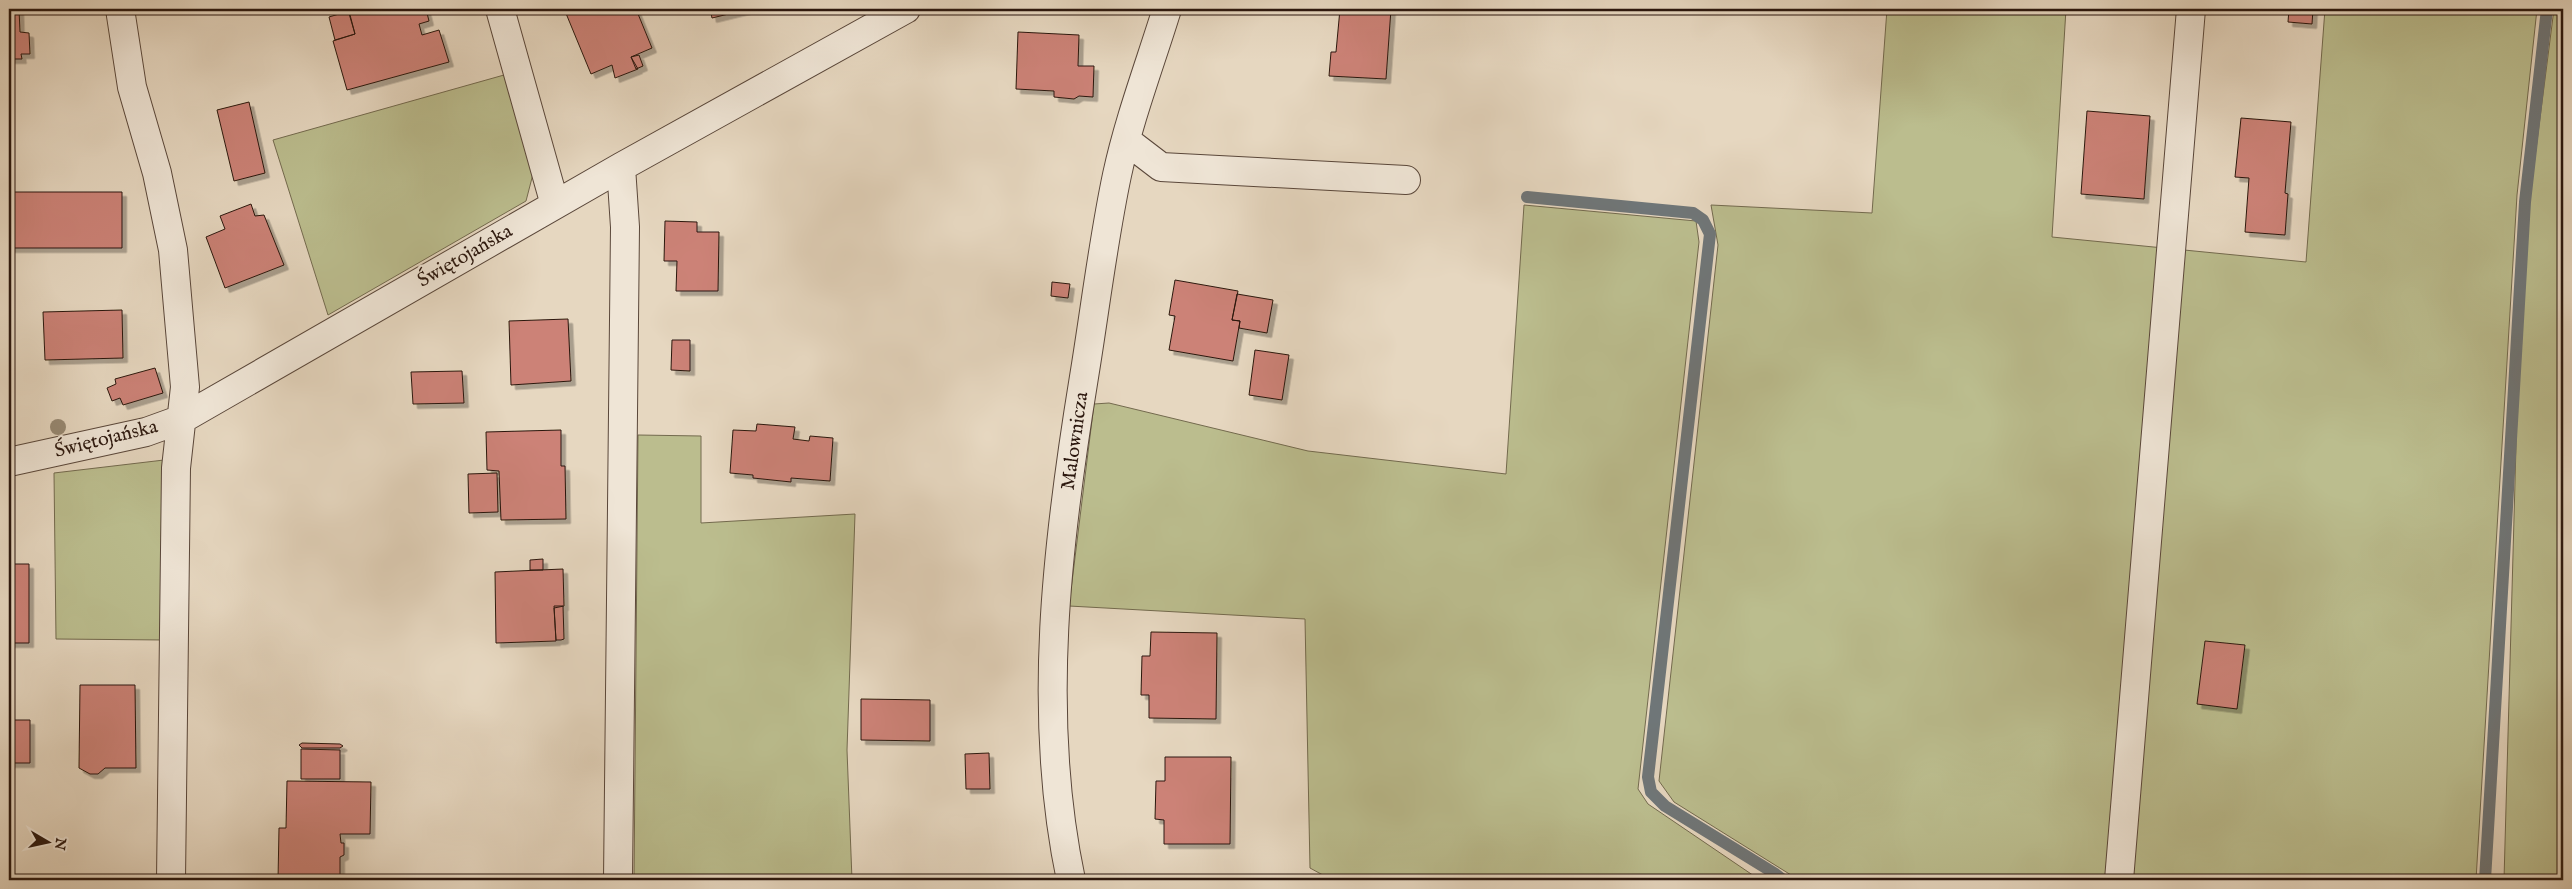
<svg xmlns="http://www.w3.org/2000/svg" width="2572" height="889" viewBox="0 0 2572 889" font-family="'IM FELL English',serif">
<defs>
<filter id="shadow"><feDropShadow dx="4.5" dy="4.5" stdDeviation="0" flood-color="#0004"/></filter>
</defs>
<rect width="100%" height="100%" fill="#e6d7c0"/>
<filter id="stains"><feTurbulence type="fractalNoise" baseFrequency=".004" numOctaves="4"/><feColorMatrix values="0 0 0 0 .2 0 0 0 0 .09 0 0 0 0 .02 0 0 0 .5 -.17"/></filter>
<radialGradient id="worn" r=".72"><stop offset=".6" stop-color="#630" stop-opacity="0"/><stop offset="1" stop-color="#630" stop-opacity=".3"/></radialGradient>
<path fill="#bbbd8e" stroke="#736a4e" d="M1887,9H2066L2052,237L2306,262L2325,9H2537L2517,195L2476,880H1799L1674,802L1659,781L1718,245L1711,205L1872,213Z
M2554,9H2563V880H2504L2521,266Z
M504,75L533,174L526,201L328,315L273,140Z
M1524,205L1696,221L1699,242L1638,789L1648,804L1760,880H1332L1310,868L1305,619L1069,606L1094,404L1109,403L1308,451L1506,474Z
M638,435L701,436V523L855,514L847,750L852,880H634Z
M164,460V640L56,639L54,473Z"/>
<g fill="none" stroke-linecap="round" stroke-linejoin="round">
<path stroke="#6f7678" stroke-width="12" d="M1527,197L1693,213L1703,220L1710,234L1648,777L1651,792L1665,806L1774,873L1783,880
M2485,880L2525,202L2547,9"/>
</g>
<path fill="#cc8277" stroke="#2b170e" filter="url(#shadow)" d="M9,9H19L20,32L29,33L30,54H21L22,59H9Z
M353,9H426L429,21L419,24L422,35L439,30L449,62L347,90L333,41L355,34L348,10Z
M569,9H636L652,48L631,57L638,69L615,78L612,65L591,74L565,11Z
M710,9H749L712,18Z
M1340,9H1391L1386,79L1329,76L1331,52H1336Z
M2289,9H2313L2312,24L2288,22Z
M349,11L355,34L335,40L329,17Z
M1018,32L1079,35L1078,66H1094L1093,97L1079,96L1074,99L1054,97V91L1016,89Z
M639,55L643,66L636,69L631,57Z
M249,102L265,173L234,181L217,110Z
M2087,111L2150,116L2144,199L2081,194Z
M2241,118L2291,122L2285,193L2288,194L2285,235L2245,232L2249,178L2235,177Z
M9,192H122V248H9Z
M251,204L255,216L264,215L284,265L225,288L206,237L225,229L220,216Z
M665,221L697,222V232H719L718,291H676L677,261H664Z
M1175,280L1238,291L1232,320L1240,321L1233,361L1169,350L1175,316L1169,315Z
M1052,282L1070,284L1068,298L1051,296Z
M1237,294L1273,300L1267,333L1239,328L1240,321L1232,320Z
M122,310L123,358L45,360L43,312Z
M568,319L571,381L511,385L509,321Z
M672,340H690V371L671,370Z
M1255,350L1289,355L1282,400L1249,395Z
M155,368L163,393L123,405L120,398L112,401L107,388L116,384L115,379Z
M462,371L464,403L413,404L411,372Z
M757,424L795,427L793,439L809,441L810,436L833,438L830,481L791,478V482L753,478V475L730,473L733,430L756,431Z
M561,430V466H565L566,519L501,520L499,471L487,470L486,432Z
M497,473L498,512L469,513L468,474Z
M543,559V570H530V560Z
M9,564H29V643H9Z
M563,569L564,606L554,608L556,641L496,643L495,572Z
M554,606H563L564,639L561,640H556Z
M1151,632L1217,633L1216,719L1149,718V695H1141L1142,656H1150Z
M2205,641L2245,645L2237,709L2197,704Z
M80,685H135L136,768H105L98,774H90L79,768Z
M861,699L930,700V741L861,740Z
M9,720H30V763H9Z
M302,743L340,744L343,746L340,748H302L299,745Z
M301,749L340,750V779H301Z
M989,753L990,789H966L965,754Z
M1165,757H1231L1230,844H1164V820L1155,819L1156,781H1165Z
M287,781L371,782L370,834H340L341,843H344V855L340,857V880H278L279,828H286Z"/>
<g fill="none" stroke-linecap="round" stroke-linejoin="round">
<defs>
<path id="minor" d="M120,9L132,87L157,173L173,250L185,387L176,468L171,880
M500,9L555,205
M1127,141L1161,167L1406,180
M9,462L146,432L182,419L621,167L906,9
M618,880L625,227L621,167
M1071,880C1036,715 1057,542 1084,377C1095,310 1103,241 1117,175C1129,119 1150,64 1167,9
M2119,880L2191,9"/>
</defs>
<use href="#minor" stroke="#5a473a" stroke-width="30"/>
<use href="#minor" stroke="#efe5d6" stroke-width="28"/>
</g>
<circle fill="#978973" cx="58" cy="427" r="8"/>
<g text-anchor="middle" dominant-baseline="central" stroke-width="4.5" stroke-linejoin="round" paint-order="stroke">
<g font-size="20" fill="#2b170e" stroke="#efe5d6">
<text transform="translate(465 256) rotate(-30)">Świętojańska</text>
<text transform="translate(106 439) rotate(-14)">Świętojańska</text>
<text transform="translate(1075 441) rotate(-82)">Malownicza</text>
</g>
</g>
<rect width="2572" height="889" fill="none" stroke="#e6d7c0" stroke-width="30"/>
<rect x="10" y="10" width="2552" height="869" fill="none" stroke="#2b170e" stroke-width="2.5"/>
<rect x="15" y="15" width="2542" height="859" fill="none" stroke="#2b170e"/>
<g transform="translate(48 842) rotate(99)" stroke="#efe5d6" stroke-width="4" paint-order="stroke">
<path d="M0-4L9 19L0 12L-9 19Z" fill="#2b170e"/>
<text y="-8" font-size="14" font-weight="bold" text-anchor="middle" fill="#2b170e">N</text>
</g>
<rect width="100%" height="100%" filter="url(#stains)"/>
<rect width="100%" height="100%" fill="url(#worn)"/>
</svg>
